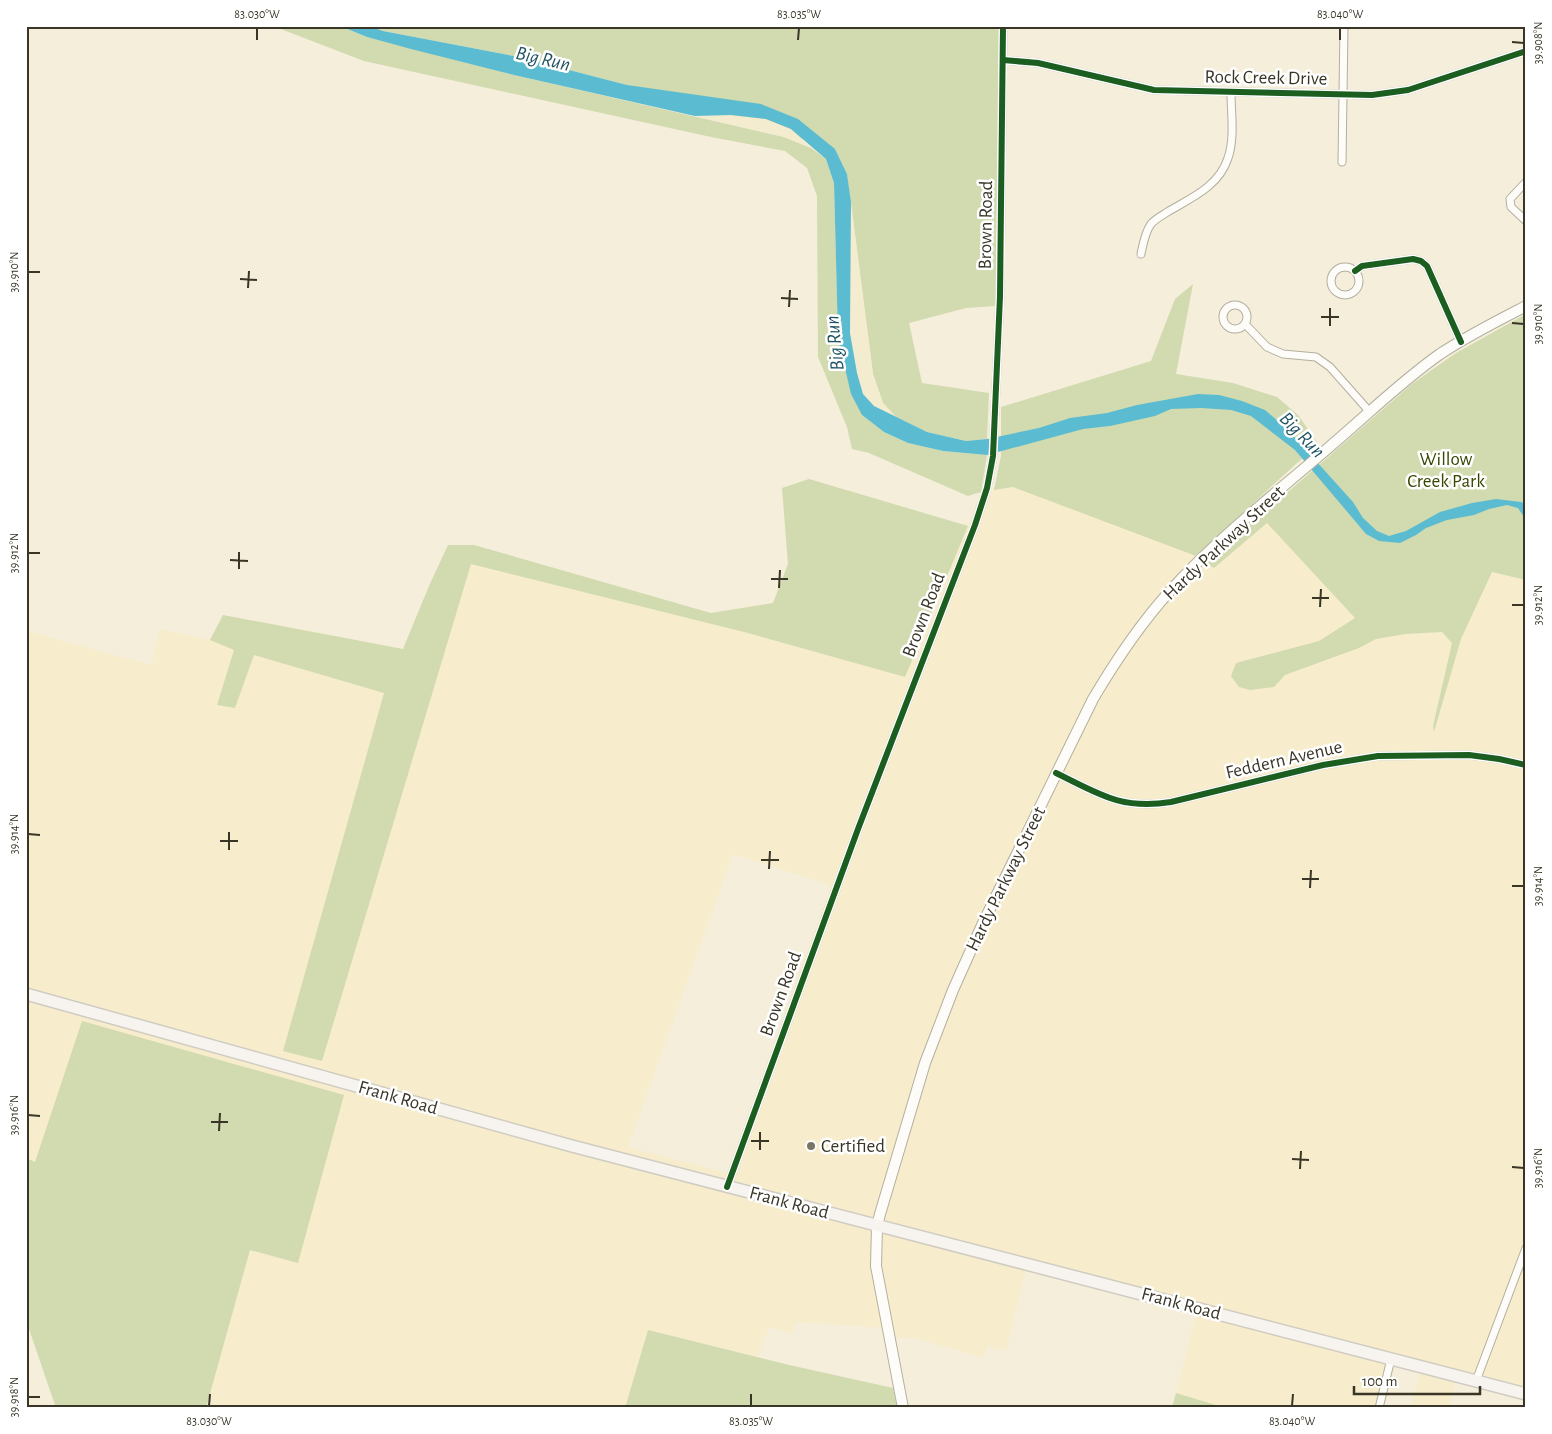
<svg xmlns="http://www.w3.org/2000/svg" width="1552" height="1434" viewBox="0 0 1552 1434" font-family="'Alegreya Sans',sans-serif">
<rect width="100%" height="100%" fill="#f4eeda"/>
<path fill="#f7edcc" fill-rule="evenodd" d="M1013,486L1196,556L1214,568L1267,523L1356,618L1319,641L1236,663L1274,687L1285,675L1359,648L1376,639L1404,634L1442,632L1452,642L1433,726L1434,731L1461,639L1492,572L1526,580V1395L1457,1378L1449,1408H1410L1420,1371L1392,1364L1381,1408H1226L1176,1393L1197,1309L1027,1267L1006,1351L987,1346L984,1358L915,1338L885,1337L882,1328L796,1322L792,1334L769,1327L757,1357L648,1330L625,1408H341L331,1405L330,1408H206L250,1250L298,1263L26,1158V631L151,665L160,629L210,640L234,650L217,705L235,707L254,655L384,693L284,1050L322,1061L471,564L748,633L904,677L981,492ZM733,854L831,885L727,1173L628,1147Z"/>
<path fill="#d2daaf" d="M273,26H340L367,37L514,75L784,137L811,148L826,159L834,183L838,338L862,415L884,432L908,443L943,451L987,455L981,492L968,496L869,453L852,449L847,427L818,357L817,196L807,168L785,151L711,137L364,61Z
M369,26H999L996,306L966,308L909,323L922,383L989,393L987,439L966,441L927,432L896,417L883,403L873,374L847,174L835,149L627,85L519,57L383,31Z
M1193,284L1176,374L1233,383L1277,397L1298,415L1319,445L1297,463L1196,556L1013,487L994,490L1001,456V407L1151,361L1175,299Z
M1526,314V580L1492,572L1461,639L1434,732L1433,726L1452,643L1442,632L1405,634L1376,639L1359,648L1285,675L1274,687L1250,690L1239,687L1231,676L1236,663L1319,641L1355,618L1267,523L1214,568L1206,563L1412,384L1456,353Z
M809,479L968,526L905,677L748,633L471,564L322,1061L283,1051L384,693L254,655L235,708L217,705L234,650L210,640L223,615L403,649L429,586L448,545H474L711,613L773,603L788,564L782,488Z
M82,1021L344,1095L298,1263L250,1250L206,1408H56L26,1320V1158L35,1162Z
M648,1330L789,1365L893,1388L897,1408H625Z
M1176,1393L1226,1408H1172Z"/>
<path fill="#f4ecce" d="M731,115L766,119L791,129L811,148L784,137L695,116Z
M851,202L873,374L883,403L896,417L874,406L863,394L857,373L850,333Z"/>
<path fill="#5bbcd1" d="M340,26H369L383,31L519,57L627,85L761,104L798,119L835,149L847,174L851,202L850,333L857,373L863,394L874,406L927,432L966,441L987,439L1039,428L1070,418L1107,413L1137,405L1198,394L1219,395L1242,401L1265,410L1287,429L1316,461L1353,502L1363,518L1377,531L1389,536L1406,531L1440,512L1472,503L1496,499L1521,502L1526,504V518L1524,517L1518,508L1507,505L1489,509L1474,515L1447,520L1426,528L1416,535L1400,543L1379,541L1366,534L1295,450L1251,416L1231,410L1201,408L1171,409L1155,416L1110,426L1083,429L987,455L943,451L908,443L884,432L862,415L851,394L838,338L834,183L826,159L791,129L766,119L731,115L695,116L514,75L411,49L367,37Z"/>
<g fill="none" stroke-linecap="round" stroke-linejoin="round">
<defs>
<path id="minor" d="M1003,60L1038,63L1154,90L1372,95L1408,90L1526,51
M1342,162L1344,26
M1526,182L1510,199L1511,207L1526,221
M1141,254C1143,244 1145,232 1151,224C1155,219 1163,215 1169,211C1193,197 1219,186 1228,158C1235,138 1231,113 1231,93
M1331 281a14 14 0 1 1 28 0a14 14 0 1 1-28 0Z
M1355,271L1362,266L1413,259L1421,261L1427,266L1461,342
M1223 317a12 12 0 1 1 24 0a12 12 0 1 1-24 0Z
M1245,324L1267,347L1283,354L1316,357L1330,367L1369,411
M1056,773C1099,794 1121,810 1171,802L1323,765L1378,756L1469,755L1499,759L1526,765
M727,1187L858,829L975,525L987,488L993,456L1000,296L1003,26
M1476,1381L1526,1248
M1379,1408L1391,1359"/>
<path id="secondary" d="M903,1408L876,1266L877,1226L880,1214L925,1063L953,990L983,923L1093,699C1116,660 1140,624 1170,591C1216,540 1275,494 1327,449C1365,417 1399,383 1440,354C1467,336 1497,321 1526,306"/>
<path id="primary" d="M26,994L572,1146L1526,1394"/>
</defs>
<use href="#minor" stroke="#b3af9f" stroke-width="9"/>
<use href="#secondary" stroke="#b3af9f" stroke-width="12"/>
<use href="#primary" stroke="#d0ccc2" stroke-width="14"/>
<use href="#minor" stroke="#fdfcf9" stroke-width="7"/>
<use href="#secondary" stroke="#fdfcf9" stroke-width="10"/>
<use href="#primary" stroke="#f7f4ef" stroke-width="11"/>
<defs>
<path id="cycleway" d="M1003,60L1038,63L1154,90L1372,95L1408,90L1526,51
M1355,271L1362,266L1413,259L1421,261L1427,266L1461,342
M1056,773C1099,794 1121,810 1171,802L1323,765L1378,756L1469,755L1499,759L1526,765
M727,1187L858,829L975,525L987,488L993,456L1000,296L1003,26"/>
</defs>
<use href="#cycleway" stroke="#fff" stroke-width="9"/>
<use href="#cycleway" stroke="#1b5e20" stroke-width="6"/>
</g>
<path fill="none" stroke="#393527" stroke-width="2" d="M257,40V28M798,40L799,28M1340,40V28M1512,42L1524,43M28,272H40M240,279L257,280M248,288L249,271M781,298L798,299M789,307L790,290M1321,317H1339M1512,323L1524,324M1330,326V308M28,553H40M230,560L248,561M239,569V552M771,579H788M779,588L780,570M1312,598H1329M1512,605H1524M1320,607L1321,589M28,834L40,835M220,841H238M229,850V832M761,860H779M769,869L770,851M1302,879H1319M1512,886H1524M1310,888L1311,870M28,1115L40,1116M211,1122H228M219,1131L220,1113M751,1141H769M760,1150V1132M1292,1159L1309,1160M1512,1167L1524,1168M1300,1169L1301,1151M28,1397H40M209,1406L210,1394M751,1406V1394M1292,1406L1293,1394"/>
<circle fill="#7a7666" stroke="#fff" stroke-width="2" cx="811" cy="1146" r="5"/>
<g text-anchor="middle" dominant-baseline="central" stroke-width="5" stroke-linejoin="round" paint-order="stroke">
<g font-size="19" fill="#393527" stroke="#fff">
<text transform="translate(1266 78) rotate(1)">Rock Creek Drive</text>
<text transform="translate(986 225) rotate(-89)">Brown Road</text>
<text transform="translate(1224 543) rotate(-43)">Hardy Parkway Street</text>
<text transform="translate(924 615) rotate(-69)">Brown Road</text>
<text transform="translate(1284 760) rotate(-13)">Feddern Avenue</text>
<text transform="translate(1006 879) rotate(-64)">Hardy Parkway Street</text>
<text transform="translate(781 994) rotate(-70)">Brown Road</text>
<text transform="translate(398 1098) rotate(16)">Frank Road</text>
<text transform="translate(789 1203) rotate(15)">Frank Road</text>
<text transform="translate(1181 1304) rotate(15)">Frank Road</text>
</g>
<g font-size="19" fill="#374600" stroke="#fff">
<text x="1446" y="459">Willow<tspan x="1446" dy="22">Creek Park</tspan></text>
</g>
<g font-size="19" fill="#393527" stroke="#fff" text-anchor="start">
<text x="821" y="1146">Certified</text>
</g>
<g font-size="20" font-style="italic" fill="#1e5262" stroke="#fff">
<text transform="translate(543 59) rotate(13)">Big Run</text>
<text transform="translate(835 343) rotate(-96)">Big Run</text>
<text transform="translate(1302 435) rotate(46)">Big Run</text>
</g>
</g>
<rect width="1552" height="1434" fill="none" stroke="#ffffff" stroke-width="55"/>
<path d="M1354 1386v8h126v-8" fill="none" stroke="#393527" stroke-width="2.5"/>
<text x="1362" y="1386" font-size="15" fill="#393527" stroke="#ffffff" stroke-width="4" paint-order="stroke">100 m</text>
<rect x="28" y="28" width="1496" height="1378" fill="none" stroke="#393527" stroke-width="2"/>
<g font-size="12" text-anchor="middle" fill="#393527">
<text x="257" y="18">83.030°W</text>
<text x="799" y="18">83.035°W</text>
<text x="1340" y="18">83.040°W</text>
<text transform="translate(1538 43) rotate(-90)" y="4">39.908°N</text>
<text transform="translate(14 272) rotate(-90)" y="4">39.910°N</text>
<text transform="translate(1538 324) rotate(-90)" y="4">39.910°N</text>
<text transform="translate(14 553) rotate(-90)" y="4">39.912°N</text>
<text transform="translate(1538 605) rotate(-90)" y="4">39.912°N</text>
<text transform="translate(14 834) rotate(-90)" y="4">39.914°N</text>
<text transform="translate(1538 886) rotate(-90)" y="4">39.914°N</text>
<text transform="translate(14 1115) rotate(-90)" y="4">39.916°N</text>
<text transform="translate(1538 1168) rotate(-90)" y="4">39.916°N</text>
<text transform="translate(14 1397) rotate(-90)" y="4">39.918°N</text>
<text x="209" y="1425">83.030°W</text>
<text x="751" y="1425">83.035°W</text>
<text x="1292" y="1425">83.040°W</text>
</g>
</svg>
